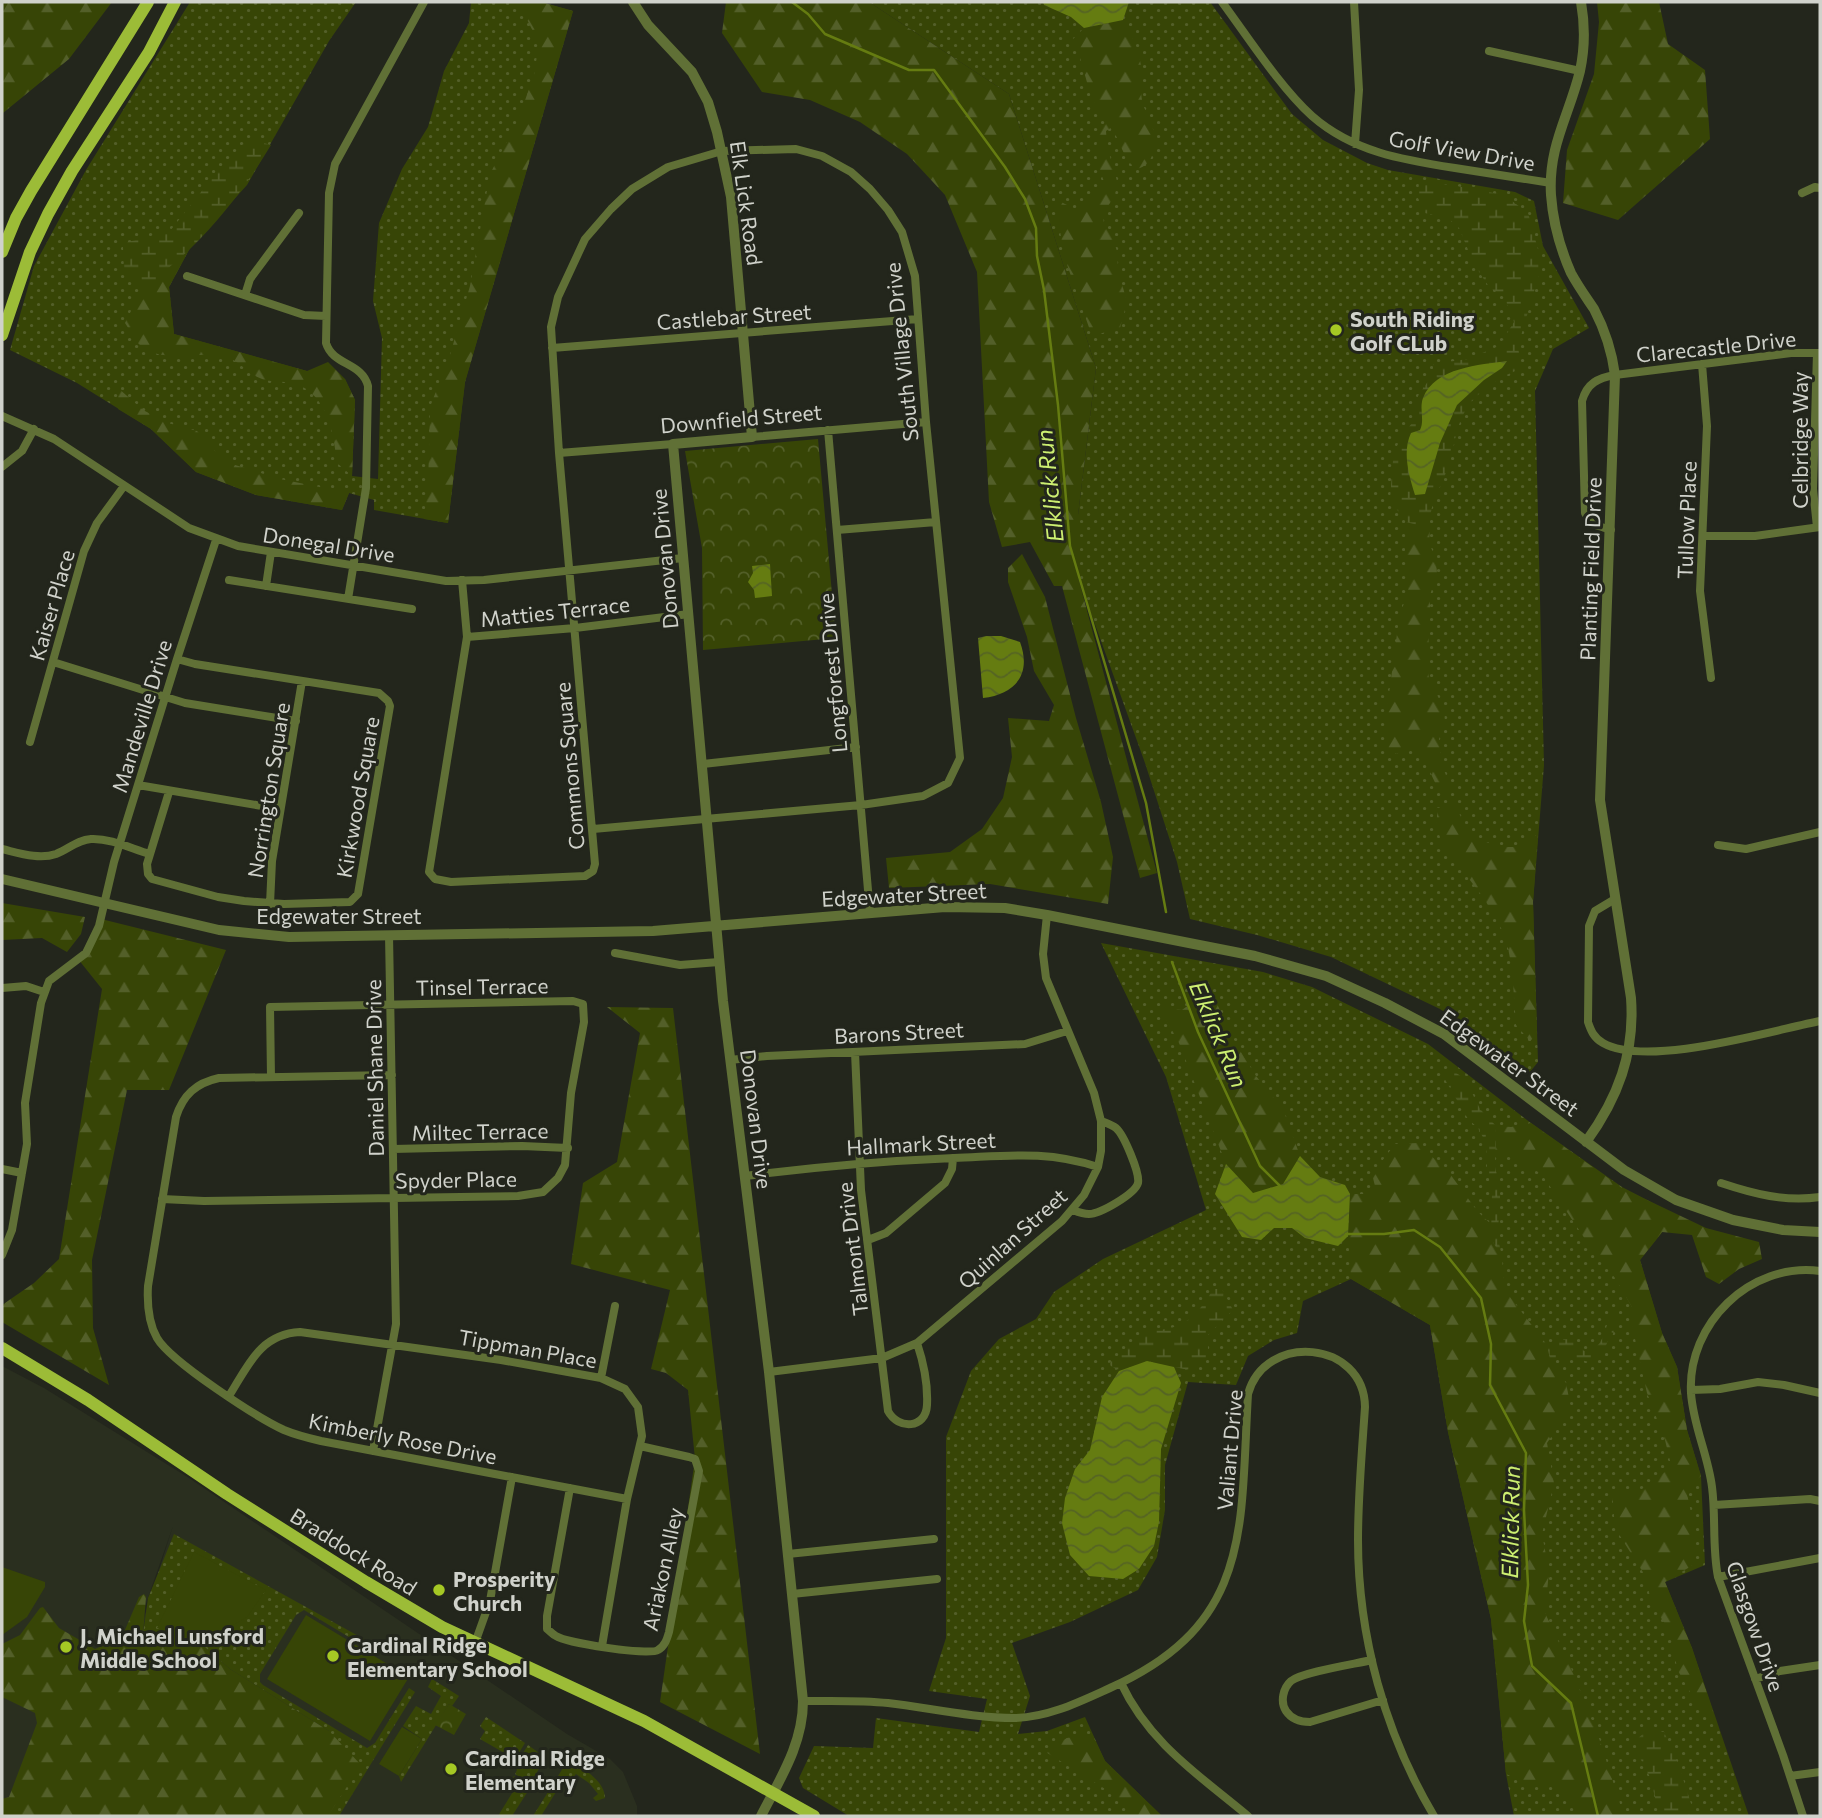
<svg xmlns="http://www.w3.org/2000/svg" width="1822" height="1818" viewBox="0 0 1822 1818" font-family="Commissioner,sans-serif">
<defs>
<pattern id="grass-dots" width="8" height="8" patternUnits="userSpaceOnUse" patternTransform="scale(1.75)"><rect width="8" height="8" fill="#374506"/><path d="M2 2h.1M6 6h.1" fill="none" stroke="#535f29" stroke-width="1.8" stroke-linecap="round"/></pattern>
<pattern id="forest-firs" width="22" height="20" patternUnits="userSpaceOnUse" patternTransform="scale(1.75)"><rect width="22" height="20" fill="#374506"/><path d="M5 1l3.5 6h-7zM16 11l3.5 6h-7z" fill="#535f29"/></pattern>
<pattern id="wetland-marsh" width="20" height="14" patternUnits="userSpaceOnUse" patternTransform="scale(1.75)"><rect width="20" height="14" fill="#374506"/><path d="M1 5h8M5 5V1M11 12h8M15 12V8" fill="none" stroke="#535f29"/></pattern>
<pattern id="park-crowns" width="20" height="18" patternUnits="userSpaceOnUse" patternTransform="scale(1.75)"><rect width="20" height="18" fill="#374506"/><path d="M2 6a3 3 0 1 1 6 0M12 15a3 3 0 1 1 6 0" fill="none" stroke="#535f29"/></pattern>
<pattern id="water-waves" width="16" height="10" patternUnits="userSpaceOnUse" patternTransform="scale(1.75)"><rect width="16" height="10" fill="#657c11"/><path d="M0 5q4-4 8 0t8 0" fill="none" stroke="#556423"/></pattern>
</defs>
<rect width="100%" height="100%" fill="#23261c"/>
<path fill="#2a2f1f" d="M2,1366L44,1388L189,1478L567,1734L610,1759L623,1772L637,1806V1816H328L200,1643L139,1633L173,1526L72,1816H2Z"/>
<path fill="url(#grass-dots)" d="M190,2H356L329,41L247,185L190,248L169,287L174,334L307,371L345,379L355,400L352,476L378,479L382,338L373,301L379,223L402,169L428,127L444,71L469,23L471,2H541L573,11L465,382L448,523L374,510V500L349,493L342,510L256,495L196,472L151,429L77,383L10,350L34,266L86,170Z
M869,2H1210L1292,114L1323,140L1367,163L1388,170L1515,192L1534,201L1543,246L1589,328L1553,349L1535,391L1544,765L1533,902L1538,1062L1530,1072L1440,1009L1331,957L1257,935L1190,919L1177,862L1145,763L1078,577V515L1096,368L1009,94Z
M1101,943L1263,972L1312,987L1428,1044L1531,1123L1622,1187L1676,1215L1640,1260L1662,1333L1677,1367L1687,1430L1701,1476L1705,1565L1665,1582L1692,1648L1749,1816H1514L1506,1774L1491,1619L1448,1432L1430,1325L1351,1279L1303,1301L1297,1333L1274,1340L1248,1356L1236,1385L1188,1382L1165,1465V1510L1157,1557L1138,1590L1070,1622L1012,1643L1030,1696L1018,1734L1047,1731L1085,1717L1105,1761L1162,1816H849L803,1788L799,1778L814,1746L873,1748L876,1718L979,1732L987,1699L929,1691L946,1638V1437L971,1371L999,1339L1036,1319L1054,1292L1103,1259L1206,1210L1166,1077Z
M174,1534L382,1649L379,1655L304,1610L296,1615L260,1674V1682L263,1685L367,1748L375,1743L409,1688L415,1692L339,1816H328L329,1731L230,1669L200,1643C175,1648 165,1649 143,1634L148,1598Z
M432,1679L459,1696L452,1706L449,1704L401,1782L399,1776L422,1739L403,1726L416,1706L431,1714L441,1696L428,1687Z
M486,1717L525,1743L515,1759L480,1739L485,1731L480,1726Z
M528,1745L546,1758L530,1783L515,1774L517,1770L515,1766Z
M569,1764C583,1766 605,1782 605,1798L596,1801L593,1798L598,1794L589,1783L576,1774L572,1779L566,1776L541,1816H533L563,1768Z
M514,1776L530,1788L512,1816H498L514,1790L508,1786Z"/>
<path fill="url(#forest-firs)" d="M2,2H112L69,59L3,113L2,119Z
M518,2H541L573,11L465,382L448,523L424,519L428,488L430,407L450,355L470,286L490,174L518,120L534,75L539,43Z
M726,2H869L1009,94L1096,368L1078,515V577L1157,873L1140,878L1062,586H1054L1030,542L1002,547L989,502L977,272L945,195L907,154L860,122L810,100L762,92L722,33Z
M1597,2H1659L1668,44L1705,70L1710,139L1618,220L1563,203L1567,150L1594,74L1599,22Z
M1123,20C1131,34 1139,49 1141,66C1143,78 1139,92 1143,104C1144,109 1148,114 1150,119C1157,136 1158,165 1136,169L1127,160L1112,127L1106,131L1107,146L1117,181L1115,195L1103,214L1104,225L1110,232L1117,251L1118,270L1127,302L1120,328L1092,336L1064,256L1055,199L1081,212L1105,184C1095,158 1091,145 1107,120L1092,100L1079,54L1071,41L1084,28Z
M190,248L169,287L174,334L307,371L328,362L345,379L355,400L352,476L337,463C334,437 329,402 303,387C291,380 279,383 266,380C251,377 242,363 229,358C200,348 164,366 140,345C134,340 130,330 125,323L143,287H151L165,269Z
M118,388L143,410L168,423L197,431L217,453L232,464L280,479L349,493L342,510L256,495L196,472L151,429L118,409Z
M1406,522L1430,528L1429,543L1436,559L1437,574L1430,595V628L1427,657L1429,680L1444,708L1445,724L1439,739L1441,764L1450,784L1448,795L1440,793L1422,755L1417,749L1407,747L1397,754L1387,751V709L1399,619L1408,590L1405,552Z
M1022,554L1045,597L1076,718L1101,802L1113,857L1108,904L990,884L889,888L886,858L950,852L982,829L1003,798L1012,757L1008,718L1049,721L1054,705L1034,671L1027,637L1008,582V568Z
M1455,805L1468,831L1483,841L1501,847H1516L1538,834L1533,902L1537,1034L1530,1041L1516,1025L1512,969L1506,937L1485,900L1442,843L1437,828V808Z
M2,903L85,917L81,934L67,952L42,938L2,940Z
M101,919L226,950L169,1090H127L92,1260L93,1328L109,1385L2,1322V1305L34,1283L59,1259L102,989L78,959Z
M1210,989L1235,1042L1256,1076L1283,1109L1300,1156L1283,1184L1253,1193L1226,1164L1179,1043L1160,1008L1182,1010Z
M607,1007L673,1008L760,1754L660,1702L695,1459L688,1390L666,1373L651,1369L670,1290L571,1264L583,1183L617,1162L640,1033Z
M1531,1123L1622,1188L1706,1228L1759,1242L1762,1259L1739,1269L1719,1284L1706,1277L1692,1235L1662,1232L1640,1260L1662,1333L1677,1367L1687,1430L1701,1476L1686,1489L1693,1522V1565L1665,1582L1692,1648L1719,1730L1698,1706L1677,1669L1672,1635L1651,1602L1646,1577L1615,1528L1612,1491L1635,1493L1656,1481L1671,1465L1665,1440L1647,1393L1638,1353L1632,1324V1307L1615,1278L1591,1248L1541,1173L1525,1166L1512,1154L1495,1155L1496,1126L1511,1127Z
M1418,1143L1450,1174L1478,1212L1491,1224V1239L1502,1257L1504,1289L1547,1345L1550,1359L1566,1383L1571,1408L1547,1443L1554,1483L1542,1534L1549,1571L1545,1613L1571,1668L1600,1741L1624,1816H1578L1576,1809L1552,1786L1526,1783L1506,1774L1491,1619L1448,1432L1430,1325L1351,1279L1348,1236L1350,1194H1370L1375,1186L1372,1174L1395,1144Z
M144,1594L146,1597L143,1634C165,1649 175,1648 200,1643L230,1669L329,1731L361,1765L328,1816H2V1799L9,1797L37,1723L35,1713L2,1697V1644L20,1635L40,1608L43,1607L59,1628L95,1649L122,1637L139,1597Z
M1092,1734L1105,1761L1162,1816H1136L1110,1792L1044,1751L1067,1738Z"/>
<path fill="url(#wetland-marsh)" d="M248,139L271,145C248,183 222,218 190,249C174,264 164,270 151,287H143L124,269L123,247L128,242L170,231L221,167Z
M1419,182L1451,185L1504,195L1528,213L1542,264L1518,346L1521,369C1498,377 1474,393 1463,415C1455,431 1454,450 1448,467C1440,491 1429,501 1430,528L1406,522L1390,500L1393,461L1397,446L1402,436L1412,423L1418,396L1433,374V364L1468,359L1499,346L1514,322L1504,297L1489,287L1474,264L1459,228L1449,219L1425,213L1418,198Z
M1449,1068L1465,1079L1480,1109L1496,1126L1495,1167L1500,1189V1210L1497,1234L1502,1257L1491,1239L1492,1193L1487,1167L1486,1143L1478,1128L1468,1119L1440,1071Z
M1213,1289H1222L1233,1310L1208,1335V1357L1193,1371L1147,1361L1119,1371L1108,1364L1149,1330C1182,1331 1197,1317 1213,1289Z
M1614,1311L1619,1312L1611,1341H1608L1602,1354L1589,1362L1566,1356L1550,1359L1547,1345C1556,1344 1563,1338 1571,1339L1584,1351C1607,1350 1603,1324 1614,1311Z
M1647,1730L1664,1732L1678,1763L1695,1816H1670L1657,1807L1651,1779L1639,1756L1635,1741Z"/>
<path fill="url(#park-crowns)" d="M818,439L836,638L703,650L702,548L685,451Z
M449,1704L466,1714L454,1735L435,1725Z"/>
<path fill="#374506" d="M194,1552L266,1590L247,1617L216,1635L184,1637L157,1628Z
M2,1567L45,1582V1587L27,1617L2,1635Z
M306,1615L409,1677L370,1741L267,1679Z
M402,1727L422,1739L399,1776L379,1764Z"/>
<path fill="url(#water-waves)" d="M1043,2H1129L1123,20L1084,28L1071,17L1044,5Z
M1507,361L1502,368L1484,380L1457,405L1440,443L1425,494L1415,495C1409,476 1402,452 1411,433L1420,430C1425,420 1419,409 1423,398C1435,367 1480,365 1507,361Z
M770,564L772,596L755,598L754,590L748,582L753,573L752,566Z
M986,636H1001L1020,642C1032,675 1015,694 983,698L978,638Z
M1300,1156L1320,1177L1345,1185L1350,1194L1348,1236L1338,1246L1305,1238L1292,1228H1274L1261,1240L1242,1237L1215,1194L1226,1164L1253,1193L1283,1184Z
M1147,1361L1174,1367L1181,1383L1161,1449L1159,1522L1154,1546L1139,1569L1123,1579L1089,1576L1070,1555L1062,1523L1065,1498L1075,1469L1090,1450L1102,1397L1119,1371Z"/>
<g fill="none" stroke-linecap="round" stroke-linejoin="round">
<path stroke="#657c11" stroke-width="2.5" d="M792,2L808,14L825,34L909,70H934L1005,167L1025,199L1036,228L1037,256L1044,290L1058,405L1070,546L1146,803L1166,912
M1172,962L1198,1032L1260,1166L1281,1187
M1346,1234H1384L1414,1230L1440,1247L1481,1298L1491,1344L1490,1385L1526,1453L1524,1510L1528,1585L1524,1621L1532,1666L1571,1703L1598,1816"/>
<path stroke="#607036" stroke-width="8" d="M1222,2C1248,37 1280,87 1312,116C1353,152 1403,160 1455,168C1487,173 1519,178 1551,183
M1354,2L1359,90L1355,144
M1489,51L1580,71
M1802,193L1815,187L1820,188
M187,276L304,315L326,316
M245,295L250,279L299,213
M552,348L918,319
M1817,353L1813,489L1817,527
M1702,364L1707,426L1700,591L1711,678
M2,416L54,439L189,528L238,546L446,581L484,580L683,558
M828,430L870,913
M752,437L926,422
M559,453L673,444
M2,467L22,451L34,429
M837,530L936,522
M1611,530L1592,524L1585,513L1582,401C1587,383 1598,378 1615,375L1791,353H1820
M1704,536H1755L1820,527
M229,580L412,609
M462,580L467,637L429,872L435,879L451,882L585,876L593,871L595,864L559,453L551,327L558,297L585,239L611,209L632,189L668,167L722,151L796,149L822,156L851,172L870,189L888,210L902,232L915,276L926,422L960,758L948,783L923,796L861,805L593,829
M266,586L271,552
M348,599L366,488L368,386C362,362 333,366 326,343L329,193L335,164L424,2
M467,637L575,628L689,614
M53,662L185,703L296,721
M30,742L84,551L97,523L124,486
M703,764L856,747
M138,785L280,809
M169,792L147,864L148,874L152,879L218,897L244,901L284,904L350,902L358,894L390,706L388,701L379,693L195,664L177,659
M1718,845L1746,849L1820,832
M2,849C19,853 39,860 56,854C69,849 77,840 91,839C111,838 132,849 150,854
M1615,899L1595,911L1589,926L1588,1022C1591,1031 1594,1038 1603,1043C1647,1068 1770,1031 1820,1021
M270,904L272,861L302,681
M615,953L680,965L719,962
M2,988L26,986L44,992
M855,1052L861,1190L888,1411C898,1430 926,1429 927,1405C928,1385 923,1361 917,1343
M730,1060L767,1056L1025,1044L1067,1031
M392,1075L219,1078C196,1083 183,1095 176,1117L148,1286C147,1304 148,1322 157,1338C171,1362 258,1418 284,1430C296,1435 308,1438 321,1441L627,1499
M393,1149L522,1146L568,1148
M2,1169L22,1173
M745,1176C814,1167 883,1161 954,1158C1007,1156 1046,1150 1098,1167
M1721,1183C1754,1194 1785,1202 1820,1197
M162,1199L204,1201L394,1198L518,1196L543,1192L558,1178L565,1165L571,1093L584,1022L583,1004L573,1001L270,1007L271,1077
M1073,1210C1078,1212 1084,1214 1089,1214C1100,1214 1135,1194 1138,1183C1140,1173 1124,1135 1116,1128C1112,1125 1106,1123 1101,1121
M868,1240L886,1233L945,1183L952,1169L953,1158
M2,1255L12,1230L27,1144L25,1103L41,1003L49,981L86,953L99,926L114,862L177,659L216,540
M769,1372L882,1358L917,1343L1062,1221L1084,1195L1098,1167L1101,1151V1121L1094,1093L1046,978L1043,954L1047,915
M601,1378L615,1306
M1691,1390L1720,1389L1758,1382L1784,1385L1820,1393
M229,1396C248,1366 260,1334 300,1332L501,1360L601,1378L625,1389L638,1407L642,1436L627,1499L602,1646
M373,1451L396,1324L389,935
M570,1488L547,1616V1629C550,1631 552,1634 556,1636C566,1643 649,1656 658,1650C665,1646 667,1639 669,1632L699,1471L695,1459L689,1457L640,1446
M1714,1505L1810,1499L1820,1501
M788,1554L934,1539
M1718,1577L1820,1558
M792,1594L937,1579
M475,1643L490,1601L512,1477
M1372,1660C1355,1664 1302,1672 1291,1681C1283,1688 1280,1702 1286,1711C1292,1720 1301,1722 1310,1722L1383,1700
M1755,1679L1780,1671L1820,1665
M1121,1683C1149,1743 1199,1775 1248,1816
M803,1701C831,1701 860,1700 888,1703C930,1708 973,1718 1015,1718C1049,1717 1079,1702 1110,1688C1253,1624 1240,1528 1248,1394C1265,1332 1364,1340 1365,1407C1362,1451 1358,1496 1358,1540C1358,1636 1385,1734 1434,1816
M1790,1776L1820,1772
M1803,1816L1783,1755L1718,1577C1712,1547 1716,1517 1712,1487C1708,1455 1693,1425 1691,1393C1687,1324 1750,1262 1820,1271"/>
<path stroke="#607036" stroke-width="10" d="M633,2L648,25L692,72L708,102L717,132L731,197L752,437L673,444L723,1001L769,1372L803,1701C803,1744 780,1779 761,1816
M1581,2C1585,25 1585,48 1580,71C1569,116 1548,146 1551,195C1553,223 1560,248 1571,273C1578,286 1586,297 1594,309C1605,330 1612,352 1615,375L1600,800L1631,998C1635,1053 1618,1098 1586,1142
M2,879L219,930L289,937L653,931L945,907L1005,908L1047,915L1255,956L1326,976L1385,1003L1444,1034L1624,1170L1676,1200L1733,1220L1783,1230L1820,1232"/>
<path stroke="#9cbc37" stroke-width="12" d="M2,252L16,218L31,191L148,2
M2,335L30,252L48,214L72,171L149,52L175,2
M2,1348L88,1400L227,1494L366,1582L442,1627L644,1721L814,1816"/>
</g>
<g fill="#a5c824" stroke="#23261c" stroke-width="2.5">
<circle cx="1336" cy="330" r="7"/>
<circle cx="439" cy="1590" r="7"/>
<circle cx="66" cy="1647" r="7"/>
<circle cx="333" cy="1656" r="7"/>
<circle cx="451" cy="1769" r="7"/>
</g>
<g text-anchor="middle" dominant-baseline="central" stroke-width="6" stroke-linejoin="round" paint-order="stroke">
<g font-size="21" fill="#d0d2cb" stroke="#23261c">
<text transform="translate(1462 150) rotate(10)">Golf View Drive</text>
<text transform="translate(747 203) rotate(82)">Elk Lick Road</text>
<text transform="translate(734 316) rotate(-4)">Castlebar Street</text>
<text transform="translate(1716 346) rotate(-6)">Clarecastle Drive</text>
<text transform="translate(901 352) rotate(-96)">South Village Drive</text>
<text transform="translate(741 418) rotate(-5)">Downfield Street</text>
<text transform="translate(1799 440) rotate(-90)">Celbridge Way</text>
<text transform="translate(1686 520) rotate(-88)">Tullow Place</text>
<text transform="translate(329 544) rotate(9)">Donegal Drive</text>
<text transform="translate(664 559) rotate(-95)">Donovan Drive</text>
<text transform="translate(1590 569) rotate(-88)">Planting Field Drive</text>
<text transform="translate(51 605) rotate(-74)">Kaiser Place</text>
<text transform="translate(555 611) rotate(-6)">Matties Terrace</text>
<text transform="translate(832 673) rotate(-95)">Longforest Drive</text>
<text transform="translate(141 716) rotate(-73)">Mandeville Drive</text>
<text transform="translate(569 766) rotate(-95)">Commons Square</text>
<text transform="translate(268 790) rotate(-81)">Norrington Square</text>
<text transform="translate(357 797) rotate(-80)">Kirkwood Square</text>
<text transform="translate(904 894) rotate(-3)">Edgewater Street</text>
<text x="339" y="915">Edgewater Street</text>
<text transform="translate(482 986) rotate(-1)">Tinsel Terrace</text>
<text transform="translate(899 1032) rotate(-3)">Barons Street</text>
<text transform="translate(1510 1062) rotate(36)">Edgewater Street</text>
<text transform="translate(374 1068) rotate(-91)">Daniel Shane Drive</text>
<text transform="translate(757 1119) rotate(83)">Donovan Drive</text>
<text transform="translate(480 1131) rotate(-1)">Miltec Terrace</text>
<text transform="translate(921 1143) rotate(-3)">Hallmark Street</text>
<text transform="translate(456 1179) rotate(-1)">Spyder Place</text>
<text transform="translate(1012 1238) rotate(-42)">Quinlan Street</text>
<text transform="translate(852 1249) rotate(-97)">Talmont Drive</text>
<text transform="translate(528 1348) rotate(10)">Tippman Place</text>
<text transform="translate(403 1438) rotate(11)">Kimberly Rose Drive</text>
<text transform="translate(1229 1450) rotate(-85)">Valiant Drive</text>
<text transform="translate(354 1551) rotate(32)">Braddock Road</text>
<text transform="translate(662 1569) rotate(-78)">Ariakon Alley</text>
<text transform="translate(1756 1626) rotate(71)">Glasgow Drive</text>
</g>
<g font-size="21" font-weight="bold" fill="#d0d2cb" stroke="#23261c" text-anchor="start">
<text x="1350" y="318">South Riding<tspan x="1350" dy="24">Golf CLub</tspan></text>
<text x="453" y="1578">Prosperity<tspan x="453" dy="24">Church</tspan></text>
<text x="80" y="1635">J. Michael Lunsford<tspan x="80" dy="24">Middle School</tspan></text>
<text x="347" y="1644">Cardinal Ridge<tspan x="347" dy="24">Elementary School</tspan></text>
<text x="465" y="1757">Cardinal Ridge<tspan x="465" dy="24">Elementary</tspan></text>
</g>
<g font-size="23" font-style="italic" fill="#cdef71" stroke="#23261c">
<text transform="translate(1049 486) rotate(-96)">Elklick Run</text>
<text transform="translate(1219 1034) rotate(67)">Elklick Run</text>
<text transform="translate(1510 1522) rotate(-89)">Elklick Run</text>
</g>
</g>
<rect width="1822" height="1818" fill="none" stroke="#d0d2cb" stroke-width="7"/>
</svg>
